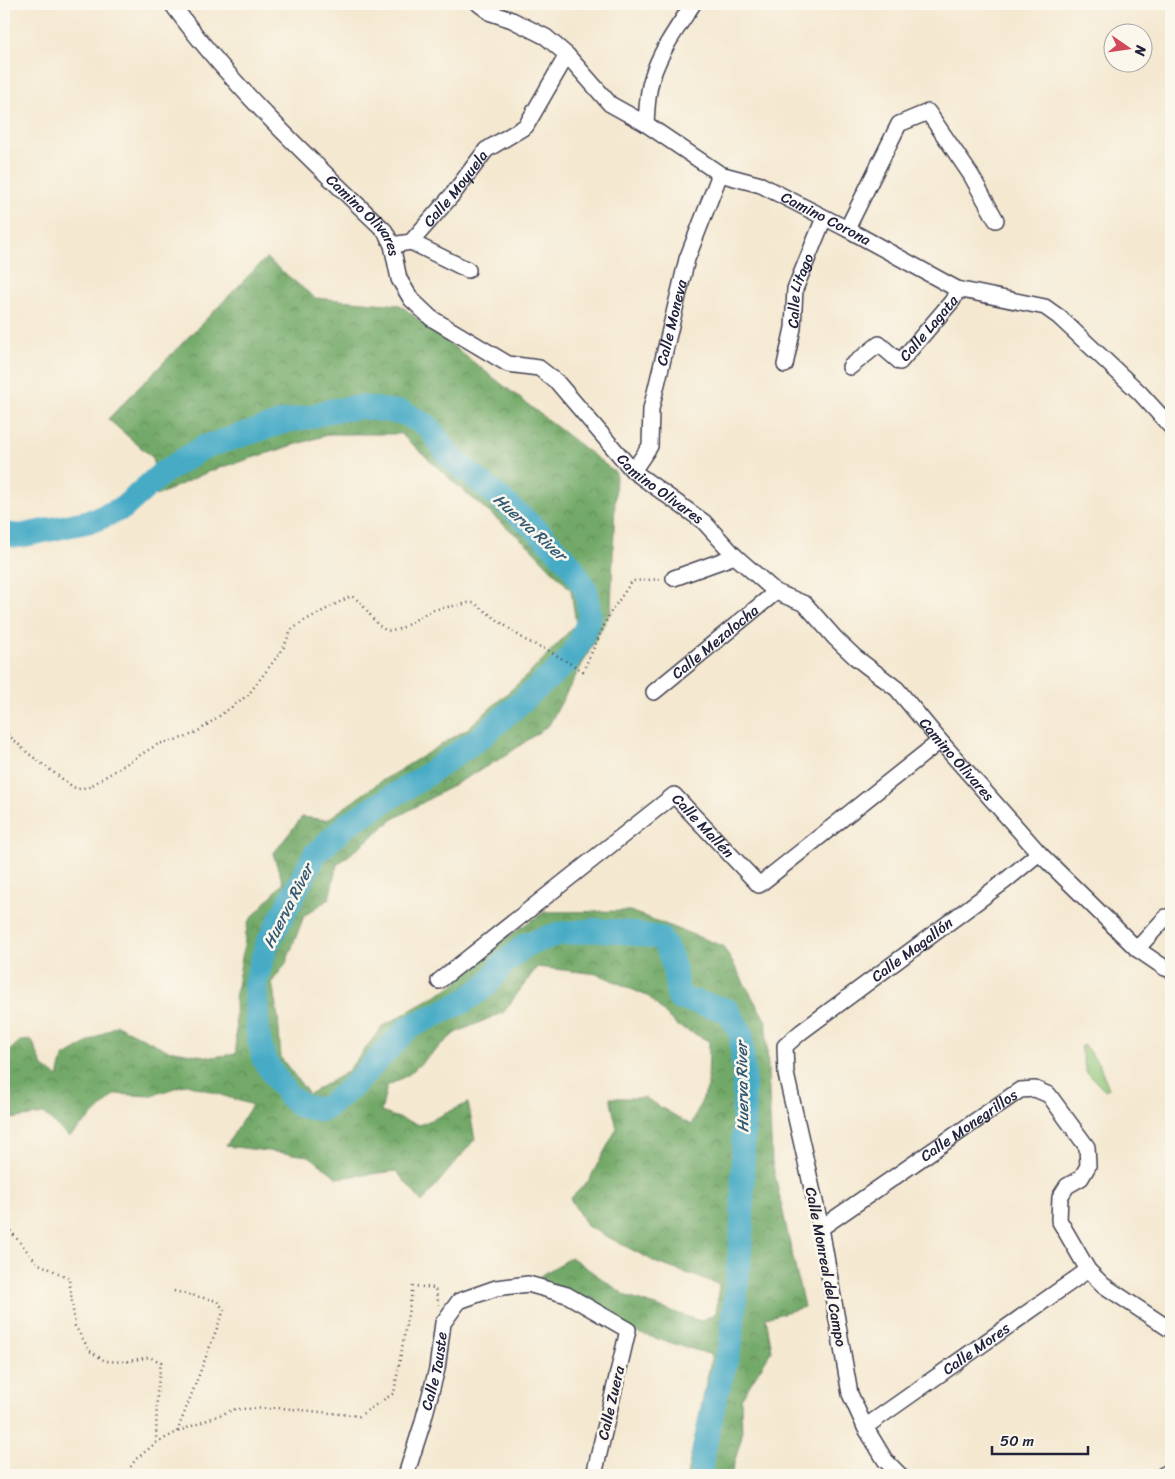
<svg xmlns="http://www.w3.org/2000/svg" width="1175" height="1479" viewBox="0 0 1175 1479" font-family="Sriracha,sans-serif">
<defs>
<pattern id="forest-crowns" width="20" height="18" patternUnits="userSpaceOnUse" patternTransform="scale(1.25)"><rect width="20" height="18" fill="#72a967"/><path d="M2 6a3 3 0 1 1 6 0M12 15a3 3 0 1 1 6 0" fill="none" stroke="#5d8956"/></pattern>
</defs>
<rect width="100%" height="100%" fill="#fbf7ec"/>
<filter id="ink" filterUnits="userSpaceOnUse"><feTurbulence type="fractalNoise" baseFrequency=".02" numOctaves="2"/><feDisplacementMap in="SourceGraphic" scale="10" xChannelSelector="R" yChannelSelector="G"/><feConvolveMatrix kernelMatrix="1 2 1 2 8 2 1 2 1" color-interpolation-filters="sRGB"/></filter>
<filter id="wash" filterUnits="userSpaceOnUse"><feTurbulence type="fractalNoise" baseFrequency=".0096" numOctaves="4" result="noise"/><feDisplacementMap in="SourceGraphic" scale="20" xChannelSelector="R" yChannelSelector="G"/><feGaussianBlur stdDeviation="1.12" result="paint"/><feColorMatrix in="noise" values="0 0 0 0 0 0 0 0 0 0 0 0 0 0 0 0 0 1.4 0 .05"/><feComposite in="paint" operator="in"/></filter>
<g filter="url(#wash)">
<rect width="100%" height="100%" fill="#f4e8d0"/>
<path fill="url(#forest-crowns)" stroke="#4a6651" d="M266,258L315,298L400,305L616,473L611,611L549,725L505,756L392,820L337,865L329,899L304,916L286,963L272,982L278,1017L281,1058L309,1094L347,1072L382,1027L455,984L483,953L544,912L630,911L723,946L766,1021L772,1162L804,1307L766,1318L772,1350L741,1399L742,1435L731,1475H687L712,1355L628,1330L528,1284L571,1257L628,1297L701,1321L716,1313L719,1284L659,1264L587,1226L570,1199L589,1180L617,1128L610,1098H645L691,1125L708,1087L709,1041L676,1025L649,997L598,974L537,967L504,1012L455,1033L408,1075L387,1086L381,1112L420,1125L468,1103L475,1139L422,1202L396,1171L338,1178L309,1156L226,1146L252,1105L187,1084L150,1096L116,1094L69,1137L44,1114L4,1120V1056L20,1041L32,1040L43,1067L58,1077L63,1057L117,1025L167,1050L211,1057L236,1054L235,998L248,922L283,883L273,854L302,817L327,820L380,782L467,729L531,672L576,624L571,590L529,546L459,487L401,434H330L210,471L156,496L153,458L108,419Z"/>
<path fill="#8dc376" stroke="#587258" d="M1084,1045L1099,1064L1109,1088L1105,1091L1086,1072L1080,1047Z"/>
<g fill="none" stroke-linecap="round" stroke-linejoin="round">
<path stroke="#47abc6" stroke-width="24" d="M4,534L20,536L95,520L123,508L161,474L204,447L287,421L310,417L328,411L361,407L404,413L428,426L451,458L494,493L541,534L570,564L586,590L590,616L580,642L567,662L481,737L419,780L349,823L315,854L266,946L255,984L258,1035L264,1060L288,1095L301,1106L323,1110L353,1086L408,1028L463,1002L487,985L502,965L527,944L558,934L596,930L623,932L660,938C675,955 674,976 679,998L727,1010L741,1033L744,1078L742,1229L731,1342L715,1400L704,1449L701,1475"/>
</g>
</g>
<g filter="url(#ink)">
<g fill="none" stroke-linecap="round" stroke-linejoin="round">
<defs>
<g id="street">
<path id="s1" d="M172,4C233,88 310,159 385,231L392,245L399,279L411,299L431,318L508,364L539,368L557,382L633,471L704,522L735,556L776,592L805,604L835,638L855,657L897,689L940,741L1039,853L1137,949L1165,968L1171,970"/>
<path id="s2" d="M479,4L491,13L512,20L546,37L567,55L610,104L646,124L720,174L761,185L847,229L957,289L1045,307L1059,317L1140,393L1171,427"/>
<path d="M646,124C647,109 647,93 652,78C660,51 678,27 693,4"/>
<path d="M847,229L899,124L928,112L971,175L996,220"/>
<path d="M411,242L468,270"/>
<path id="s3" d="M392,245L411,242L453,194L486,150L526,126L567,55"/>
<path id="s4" d="M785,365L793,328L795,289L824,218"/>
<path id="s5" d="M850,367L879,344L900,362L953,300L957,289"/>
<path id="s6" d="M633,471L650,446L651,409L687,259L720,174"/>
<path d="M674,578L735,556"/>
<path id="s7" d="M654,692L776,592"/>
<path d="M1137,949L1166,917H1171"/>
<path id="s8" d="M439,981L674,795L759,885L940,741"/>
<path id="s9" d="M821,1228L1020,1090L1035,1089L1049,1095L1087,1147L1088,1166L1081,1178L1067,1186L1060,1197L1059,1220L1088,1270L1103,1285L1171,1330"/>
<path id="s10" d="M865,1427L1088,1270"/>
<path id="s11" d="M406,1475L422,1425L437,1369L443,1323L459,1301L496,1288L528,1284L567,1295L628,1330L594,1475"/>
<path id="s12" d="M900,1475L885,1460L865,1427L850,1394L821,1228L786,1074L785,1046L801,1032L1005,881L1039,853"/>
<path d="M1163,1475L1171,1471"/>
</g>
</defs>
<use href="#street" stroke="#424051" stroke-width="18"/>
<path stroke="#424051" stroke-width="2.5" stroke-dasharray="1 4" stroke-linecap="butt" d="M4,731L29,754L73,787L78,789L89,787L158,744L187,737L200,730L248,695L283,649L291,630L304,621L351,596C366,603 372,623 384,629C398,637 418,615 433,610C444,607 457,606 468,603H474L525,640L547,650L583,671L609,615L632,581L662,579
M4,1223L37,1263L69,1278L75,1326L90,1351L105,1361L125,1362L149,1357L161,1362L157,1394L156,1443
M174,1291L217,1301L224,1310L177,1432
M125,1475L136,1459L156,1443L177,1432L235,1409L282,1408L359,1416L394,1393L413,1286L435,1288L439,1305"/>
<use href="#street" stroke="#fff" stroke-width="15"/>
</g>
</g>
<g text-anchor="middle" dominant-baseline="central" stroke-width="5" stroke-linejoin="round" paint-order="stroke">
<g font-size="15" fill="#22223b" stroke="#fbf7ec">
<text stroke="none"><textPath href="#s3" startOffset="89">Calle Moyuela</textPath></text>
<text stroke="none"><textPath href="#s1" startOffset="286">Camino Olivares</textPath></text>
<text stroke="none"><textPath href="#s2" startOffset="414">Camino Corona</textPath></text>
<text stroke="none"><textPath href="#s4" startOffset="76">Calle Litago</textPath></text>
<text stroke="none"><textPath href="#s6" startOffset="156">Calle Moneva</textPath></text>
<text stroke="none"><textPath href="#s5" startOffset="109">Calle Lagata</textPath></text>
<text stroke="none"><textPath href="#s1" startOffset="706">Camino Olivares</textPath></text>
<text stroke="none"><textPath href="#s7" startOffset="79">Calle Mezalocha</textPath></text>
<text stroke="none"><textPath href="#s1" startOffset="1111">Camino Olivares</textPath></text>
<text stroke="none"><textPath href="#s8" startOffset="342">Calle Mallén</textPath></text>
<text stroke="none"><textPath href="#s12" startOffset="610">Calle Magallón</textPath></text>
<text stroke="none"><textPath href="#s9" startOffset="180">Calle Monegrillos</textPath></text>
<text transform="translate(826 1267) rotate(79)">Calle Monreal del Campo</text>
<text stroke="none"><textPath href="#s10" startOffset="136">Calle Mores</textPath></text>
<text stroke="none"><textPath href="#s11" startOffset="108">Calle Tauste</textPath></text>
<text transform="translate(611 1403) rotate(-77)">Calle Zuera</text>
</g>
<g font-size="16" font-style="italic" fill="#315973" stroke="#fbf7ec">
<text transform="translate(530 527) rotate(42)">Huerva River</text>
<text transform="translate(288 906) rotate(-63)">Huerva River</text>
<text transform="translate(742 1087) rotate(-91)">Huerva River</text>
</g>
</g>
<rect width="1175" height="1479" fill="none" stroke="#fbf7ec" stroke-width="20"/>
<g transform="translate(1128 48) rotate(103)"><circle r="24" fill="#fbf7ec" stroke="#a4a2a5"/>
<path d="M0-4L9 19L0 12L-9 19Z" fill="#d1495b"/>
<text y="-8" font-size="14" font-weight="bold" text-anchor="middle" fill="#22223b">N</text>
</g>
<path d="M992 1446v8h96v-8" fill="none" stroke="#22223b" stroke-width="2.5"/>
<text x="1000" y="1446" font-size="15" fill="#22223b" stroke="#fbf7ec" stroke-width="4" paint-order="stroke">50 m</text>
</svg>
